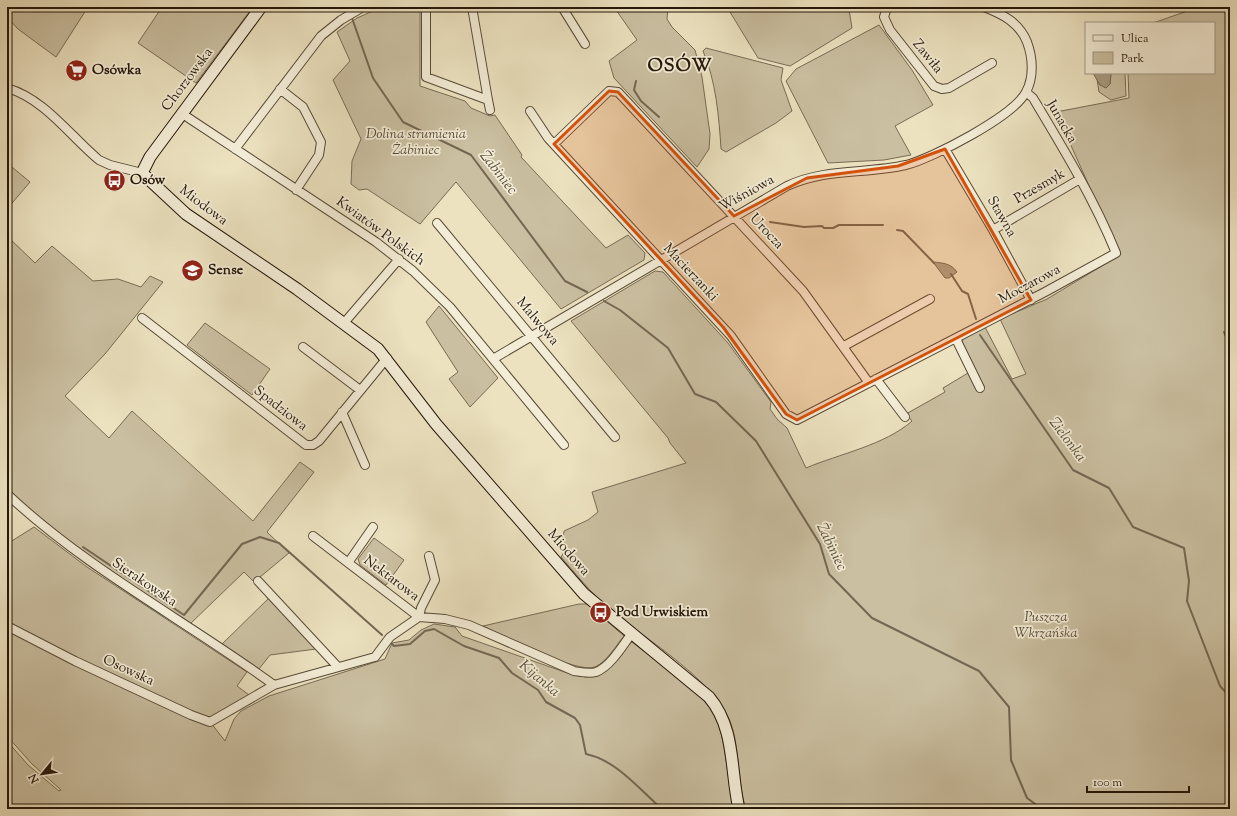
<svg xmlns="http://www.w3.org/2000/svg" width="1237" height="816" viewBox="0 0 1237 816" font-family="'Sorts Mill Goudy',serif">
<rect width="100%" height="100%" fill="#ece2c0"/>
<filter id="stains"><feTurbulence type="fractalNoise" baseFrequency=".005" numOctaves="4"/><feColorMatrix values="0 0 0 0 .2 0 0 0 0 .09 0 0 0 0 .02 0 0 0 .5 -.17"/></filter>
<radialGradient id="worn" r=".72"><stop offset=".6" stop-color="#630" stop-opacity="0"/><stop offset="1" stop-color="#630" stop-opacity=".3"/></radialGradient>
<path fill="#cabfa1" stroke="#786b55" d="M7,7H88L56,57L18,29L7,17Z
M162,7H253L196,83L138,43Z
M382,7H420V86L465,101L471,108L490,116L495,115L522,155L521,157L606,248L628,235L645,253L644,260L561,309L456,182L420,224L367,189L359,190L351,184L352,161L361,139L333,80L350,61L337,32L357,18Z
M614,7H668L667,19L672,27L695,50L702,77L710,134L709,149L697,167L614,78L609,61L637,40Z
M739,7H846L849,9L852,28L790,66L758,58L730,12Z
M1199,7H1230V809H746C736,780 741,736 725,711C697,667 640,637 602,602C587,588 574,572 561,557L567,547L563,540L564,531L588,520L598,512L592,492L686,463L670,443L668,438L571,321L655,271L663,272L728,343L771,402L770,409L777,419L787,428L806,468C839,454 885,445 912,421L906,414L945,392L943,388L968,373L977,390L984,386L962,346L963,338L985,327L1012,379L1026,374L1000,319L1047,299L1120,255L1056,112L1129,98L1128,73H1214V23H1153Z
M879,25L912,70L933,105L895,126L911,155L884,160L828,163L786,81L796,69Z
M706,48L783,68L781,80L792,111L776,123L726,152L721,149C719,117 716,81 703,51Z
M1111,73H1125L1126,96L1111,100L1099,92L1097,79L1100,85L1110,84Z
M7,163L30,182L7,209Z
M7,236L35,263L52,246L93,281L118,279L141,287L150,276L163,282L105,354L65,396L109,438L132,411L253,521L300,462L314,472L267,532L289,553L254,582L244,572L189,625C127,582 63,541 7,489Z
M439,306L498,378L470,407L449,379L458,372L426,322Z
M205,323L270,369L252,395L187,345Z
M34,527L87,567L247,672L237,686L249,695L209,720L76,659L7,622V544Z
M374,538L404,560L386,585L360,565L358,559Z
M269,598L316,649L270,655L259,669L221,645Z
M579,604H587L624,636C616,645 607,662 595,667C576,674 503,635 483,626Z
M434,624L455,627L462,636L573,675L587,677L622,651L632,642C652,658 703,693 714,714C727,738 726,781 735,809H7V741L28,765L59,791L61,790L32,764L7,736V628L211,723L225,741L234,719L241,711L269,696L385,659L392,643L409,640L421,630Z"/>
<path fill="#a89d82" stroke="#746752" d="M1093,73H1111L1110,84L1106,88L1100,85Z
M933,262C942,263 951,263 957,272L949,278H945Z"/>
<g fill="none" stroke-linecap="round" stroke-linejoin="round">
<path stroke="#746752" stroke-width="2" d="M347,7L348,8
M352,18L373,78L403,122L471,155L565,281L587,292
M636,81L634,90L641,101L659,117
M770,222L804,227L822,226L824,228H833L839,225H883
M897,230L903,231L934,263
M951,274L962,291L968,294L976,319
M604,301L620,310L668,348L695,394L716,402L756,441L820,544L829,574L872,618L979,671L1009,707L1011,760L1027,798L1042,809
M1224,332L1230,346
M980,335L1073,470L1109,488L1133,527L1184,548L1189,581L1187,601L1220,686L1230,697
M83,547L184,615L242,544L260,537L279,543L382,635
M392,644L394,646L410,644L425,631L434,629L464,646L499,658L512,673L538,690L546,702L575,718L580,725L586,754C616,760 639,789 662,809"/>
<defs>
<path id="street" d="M426,7V77L488,100L472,7
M562,7L585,44
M887,7L884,17L890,30L934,86L942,89L949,88L992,63
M7,88C45,99 70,136 99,160L110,165L142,173
M280,89L303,107L321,142L319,155L296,190
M488,100L490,110
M530,111L548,138L731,336L786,414L797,420L1045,292L1116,253C1094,199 1063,148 1033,98L1026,92
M181,113L376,242L413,271L450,307L564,445
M554,144L609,91L618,92L803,291L869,383
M235,149L321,36L341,20L363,7
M945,149L993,230L1031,300
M437,223L615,437
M993,230L1080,179
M142,318L306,445H313L319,441L387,358
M344,323L399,259
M956,339L980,388
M844,346L930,299
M303,347L360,390
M493,359L787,186C825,168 866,174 906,165C933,158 1014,116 1026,92C1034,77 1033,58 1027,42C1019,22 1002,14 984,7
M876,379L905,417
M342,412L365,465
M7,494C88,570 185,620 274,685
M313,536L419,617L421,608L435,580L429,556
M348,563L373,527
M258,581L337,666
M7,626L75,661L191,715L210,722L274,685L375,657L390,637L419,617L445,619L469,625L574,671C580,672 589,674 596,672C611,666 623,645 632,633"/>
<path id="secondary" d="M261,7L150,157L142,173L186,214L297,289L378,349L436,424L584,594L709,697C736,729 730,771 739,809"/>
</defs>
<use href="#street" stroke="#574a37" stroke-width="10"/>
<use href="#secondary" stroke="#251709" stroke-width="13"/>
<use href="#street" stroke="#f3ecd6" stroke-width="8"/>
<use href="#secondary" stroke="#f3ecd6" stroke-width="11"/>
</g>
<path fill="#d4520c" fill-opacity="0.2" stroke="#d4520c" stroke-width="3" stroke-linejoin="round" d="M609,91L618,92L734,216L807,178L898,166L945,149L1031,300L797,420L786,414L723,327L554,144Z"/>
<defs>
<symbol id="supermarket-disc" viewBox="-11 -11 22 22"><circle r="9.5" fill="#8f2418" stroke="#f3ecd6"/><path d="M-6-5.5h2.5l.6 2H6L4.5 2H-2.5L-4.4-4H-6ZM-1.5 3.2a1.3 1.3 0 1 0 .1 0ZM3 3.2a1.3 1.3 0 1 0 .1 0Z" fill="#fff"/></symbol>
<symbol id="bus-disc" viewBox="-11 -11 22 22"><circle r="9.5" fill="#8f2418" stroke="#f3ecd6"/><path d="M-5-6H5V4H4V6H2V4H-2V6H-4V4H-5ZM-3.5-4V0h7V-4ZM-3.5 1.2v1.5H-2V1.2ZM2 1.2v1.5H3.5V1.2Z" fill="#fff"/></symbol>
<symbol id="school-disc" viewBox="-11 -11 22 22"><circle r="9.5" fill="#8f2418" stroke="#f3ecd6"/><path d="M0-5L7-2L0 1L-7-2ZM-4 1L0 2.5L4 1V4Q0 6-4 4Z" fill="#fff"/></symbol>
</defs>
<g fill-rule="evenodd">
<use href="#supermarket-disc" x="64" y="58" width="25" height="25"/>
<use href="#bus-disc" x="102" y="168" width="25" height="25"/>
<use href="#school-disc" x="180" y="258" width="25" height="25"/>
<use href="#bus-disc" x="588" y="600" width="25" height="25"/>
</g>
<g text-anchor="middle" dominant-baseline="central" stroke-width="3.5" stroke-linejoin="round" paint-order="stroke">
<g font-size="14" fill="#251709" stroke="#f3ecd6">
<text transform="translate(927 57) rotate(51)">Zawiła</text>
<text transform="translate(188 80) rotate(-53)">Chorzowska</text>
<text transform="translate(1061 122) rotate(60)">Junacka</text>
<text transform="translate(1040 187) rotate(-30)">Przesmyk</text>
<text transform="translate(747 194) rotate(-29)">Wiśniowa</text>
<text transform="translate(203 206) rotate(37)">Miodowa</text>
<text transform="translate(1001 217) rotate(60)">Stawna</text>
<text transform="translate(380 232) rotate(36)">Kwiatów Polskich</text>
<text transform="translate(766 232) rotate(47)">Urocza</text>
<text transform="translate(690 273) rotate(47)">Macierzanki</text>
<text transform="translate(1030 285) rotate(-28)">Moczarowa</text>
<text transform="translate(537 322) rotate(50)">Malwowa</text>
<text transform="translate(280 409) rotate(38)">Spadziowa</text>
<text transform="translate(568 553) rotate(49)">Miodowa</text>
<text transform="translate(391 579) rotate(37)">Nektarowa</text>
<text transform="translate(144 583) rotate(34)">Sierakowska</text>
<text transform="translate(128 671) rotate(25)">Osowska</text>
</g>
<g font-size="14" font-weight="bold" fill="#251709" stroke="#f3ecd6" text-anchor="start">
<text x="92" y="71">Osówka</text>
<text x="130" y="181">Osów</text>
<text x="208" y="271">Sense</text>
<text x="616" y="613">Pod Urwiskiem</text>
</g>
<g font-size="14" font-style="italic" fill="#574937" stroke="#f3ecd6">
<text x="416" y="135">Dolina strumienia<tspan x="416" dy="16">Żabiniec</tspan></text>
<text x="1046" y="618">Puszcza<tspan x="1046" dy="16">Wkrzańska</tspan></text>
</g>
<g font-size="15" font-style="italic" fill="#594d39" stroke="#f3ecd6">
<text transform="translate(498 173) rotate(52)">Żabiniec</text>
<text transform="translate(1067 440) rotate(53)">Zielonka</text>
<text transform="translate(831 547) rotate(64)">Żabiniec</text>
<text transform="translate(539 679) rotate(40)">Kijanka</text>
</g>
<g font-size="18" font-weight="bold" letter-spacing="1" fill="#251709" stroke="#f3ecd6">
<text x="680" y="67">OSÓW</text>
</g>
</g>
<rect width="1237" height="816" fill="none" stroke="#ece2c0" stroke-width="24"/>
<rect x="8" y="8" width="1221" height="800" fill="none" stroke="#251709" stroke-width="2"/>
<rect x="12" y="12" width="1213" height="792" fill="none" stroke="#251709"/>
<rect x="1085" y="22" width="130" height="52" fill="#f3ecd6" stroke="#a19784"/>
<rect x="1093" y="35" width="20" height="6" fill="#f3ecd6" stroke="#a19784"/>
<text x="1121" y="42" font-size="12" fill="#251709">Ulica</text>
<rect x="1093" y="52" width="20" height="12" fill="#cabfa1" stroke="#a19784"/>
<text x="1121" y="62" font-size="12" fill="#251709">Park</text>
<g transform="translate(42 774) rotate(241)" stroke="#f3ecd6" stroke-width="3" paint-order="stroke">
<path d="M0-3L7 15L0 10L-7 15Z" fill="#251709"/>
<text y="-6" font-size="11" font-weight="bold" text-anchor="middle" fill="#251709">N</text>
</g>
<path d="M1087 786v6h102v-6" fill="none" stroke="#251709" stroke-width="2"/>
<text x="1093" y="786" font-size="12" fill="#251709" stroke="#f3ecd6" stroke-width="3" paint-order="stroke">100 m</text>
<rect width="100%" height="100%" filter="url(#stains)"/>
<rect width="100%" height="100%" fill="url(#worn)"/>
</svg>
